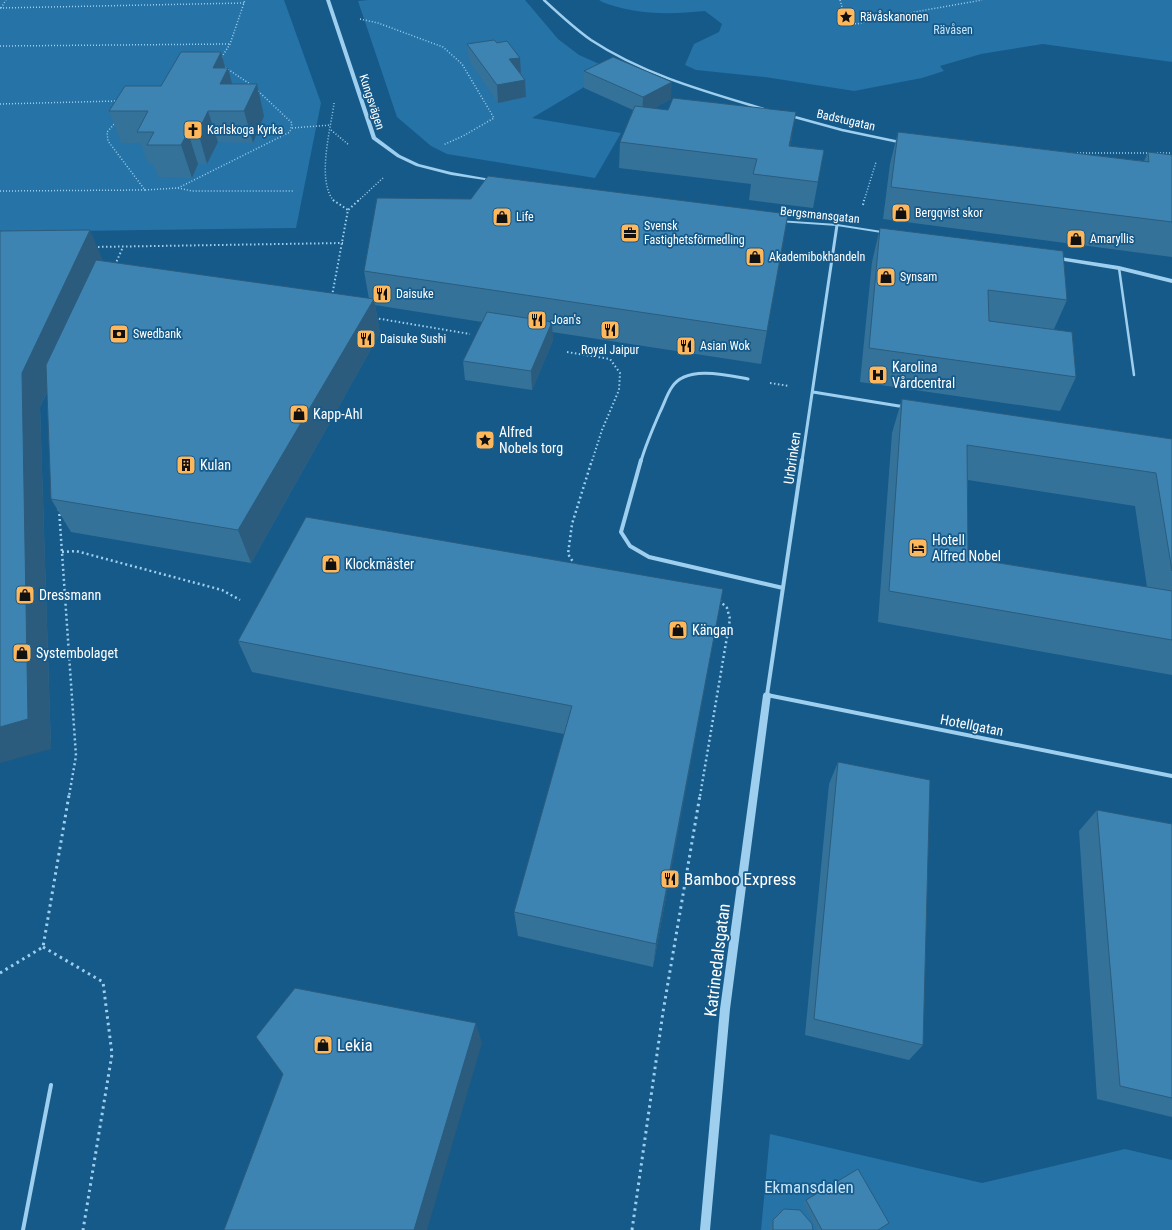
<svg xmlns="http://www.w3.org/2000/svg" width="1172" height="1230" viewBox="0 0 1172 1230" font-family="'Roboto Condensed',sans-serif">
<rect width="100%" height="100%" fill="#165a8a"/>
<path fill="#2573a7" d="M0,0H284L321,103L296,228L0,232Z
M369,0H525L558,39L579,55L613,70L532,118L621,133L595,178L447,154L431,146L397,117L358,1Z
M599,0H1172V62L1043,44L981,54L940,66L944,71L922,78L854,91L765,77L696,70L685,65L694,44L719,32L722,24L705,11C674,14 643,15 614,6C609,4 603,3 599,0Z
M770,1134L982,1183L1125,1149L1172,1160V1230H761Z"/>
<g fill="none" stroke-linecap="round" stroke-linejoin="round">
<path stroke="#9ecfef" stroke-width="1.5" stroke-dasharray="1 2" stroke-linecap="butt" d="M840,0L842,7L838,21L857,24L875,19L982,0
M0,8L244,3
M1,8L6,0
M360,19L378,23L443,47L462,64L494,118L463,136L443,145
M0,46L230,44
M220,60L230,44L245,0
M223,66L253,86
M334,103C331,128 316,181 334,201
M0,104L117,101
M116,122L107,132L108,141L145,190L178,188L290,132L292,123L257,90
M292,128L331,125
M331,130L349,145
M1077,153H1150
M1157,153H1172
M178,188L192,191H293
M0,191L145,190
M358,201L384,177
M864,201L876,162"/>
<path stroke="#9ecfef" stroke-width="2" stroke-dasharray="1.5 2.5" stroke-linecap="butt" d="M333,200L348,210
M863,205L864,200
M94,247L343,243
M115,265L123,247
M332,296L348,210L359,200
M375,318L470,334
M567,352L610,359L620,373L619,390L602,430L592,461
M770,383L789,386"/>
<path stroke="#9ecfef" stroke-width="2.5" stroke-dasharray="2 3" stroke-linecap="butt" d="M59,509L76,756L69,796
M62,552L76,551L222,590L240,600
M575,565L568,554L572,524L592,460
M700,796L730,619L727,608L719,600"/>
<path stroke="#9ecfef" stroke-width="3" stroke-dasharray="2.5 4" stroke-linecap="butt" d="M43,947L103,982L112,1054L83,1230
M0,973L43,947L69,795
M632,1230L663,1012L700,795"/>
<path stroke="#9ecfef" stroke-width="2.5" d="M1119,268L1134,375"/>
<path stroke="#9ecfef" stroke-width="4" d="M23,1230L51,1085"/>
<path stroke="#9ecfef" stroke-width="2.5" d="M544,0C559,14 574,28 591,40C644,75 707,92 767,110
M791,116L842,130L899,142"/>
<path stroke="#9ecfef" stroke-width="3" d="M813,392L905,407
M641,461C646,444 653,428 660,412C664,404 667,394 672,387C686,365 727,375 748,379
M802,461L837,225"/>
<path stroke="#9ecfef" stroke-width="4" d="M641,460L621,532L630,546L649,557L783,588
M802,460L767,695L1172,776"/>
<path fill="#9ecfef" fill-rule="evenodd" d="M326,0H330L376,137L400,155L419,164L451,172L496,180H498V182L451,175L416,166L397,157L372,139Z
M777,220L837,224L888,232L890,233L888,234L837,226L779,222H777Z
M1054,256L1119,266L1172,279V283L1119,270L1052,259L1051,258Z
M767,692L770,693L771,695L730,1009L710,1230H700L720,1009L763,695L764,693Z"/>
</g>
<path fill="#35729a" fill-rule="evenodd" d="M497,43L520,58L521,74L525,80L526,97L498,103L469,61L467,44Z
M221,52L225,68H228L232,84L264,116L253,143L218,142L207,164H198L192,178L158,177L153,164H148L141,143H121L109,111L161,86Z
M584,71L671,99L654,108L792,137L790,146L824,150L813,208L749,200L751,184L619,168L620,142L633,110L584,88Z
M898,132L1144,161L1148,152L1172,155V257L883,219L890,164Z
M788,214L761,364L552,332L553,340L532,390L465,380L463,361L482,322L375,305L380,333L251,563L71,532L51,499L47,392L40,407L51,749L0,231L103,261L369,299L364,271Z
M880,228L1067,300L1054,329L1076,377L1060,411L860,382L872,262Z
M902,399L1172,439V675L878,622L892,433ZM968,480L1135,506L1147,587L968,558Z
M717,621L653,967L518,936L514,912L564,734L252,672L238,641Z
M838,762L923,1045L909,1060L805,1035L829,784Z
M1097,810L1172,824V1117L1097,1099L1079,831Z
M806,1200L878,1230H817L803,1203Z
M784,1209L813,1230H770V1224Z"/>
<path fill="#2b5c7d" d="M221,52L226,71L228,68L236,99L227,111L213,68Z
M520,58L521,74L509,59Z
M525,80L526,97L498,103L497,85Z
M672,82L671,99L642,114L643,97Z
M257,84L264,116L253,143L244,111Z
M208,111L218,142L207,164L198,132Z
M796,112L792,137L785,171L789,146Z
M188,132L198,164L192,178L181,145Z
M788,214L783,247L761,364L767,331Z
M90,230L104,263L40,407L51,749L0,763V727L22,373Z
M374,299L380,333L251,563L238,530Z
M552,322L553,340L532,390L531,371Z
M723,589L717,621L653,967L656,944Z
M476,1023L482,1043L427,1230H414Z"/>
<path fill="#3e84b3" stroke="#2b5c7d" d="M494,40L497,43L507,41L520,58L509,59L525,80L497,85L467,44Z
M181,52H221L213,68H228L220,84H257L244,111H208L198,132H188L181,145H147L154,132H137L148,111H109L125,86H161Z
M613,57L672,82L643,97L584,71Z
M673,98L796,112L789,146L824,150L818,182L753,174L757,159L620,142L635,106L668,110Z
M898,132L1149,162L1148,152L1172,155V222L891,187Z
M488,176L788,214L767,331L364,271L377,198L471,199Z
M880,228L1063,251L1067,300L988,290L989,321L1072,332L1076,377L869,348Z
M90,230L22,373L28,719L0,727V231Z
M96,260L374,299L238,530L51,499L46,365Z
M487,312L552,322L531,371L463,361Z
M902,399L1172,439V571L1156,473L967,445L968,558L1172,591V640L889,591Z
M306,517L723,589L656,944L514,912L572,706L238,641Z
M838,762L930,780L923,1045L814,1019Z
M1097,810L1172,824V1098L1120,1086Z
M295,988L476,1023L414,1230H224L283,1074L256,1037Z
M858,1169L889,1223L878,1230H822L806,1200Z
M784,1209L800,1210L812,1224L813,1230H773V1220Z"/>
<defs>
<symbol id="sight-square" viewBox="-11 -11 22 22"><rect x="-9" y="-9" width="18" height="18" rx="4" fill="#ffb75b" stroke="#165a8a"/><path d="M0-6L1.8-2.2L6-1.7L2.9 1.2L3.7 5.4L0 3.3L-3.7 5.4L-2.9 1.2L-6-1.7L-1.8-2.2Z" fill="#111"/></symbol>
<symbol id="church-square" viewBox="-11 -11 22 22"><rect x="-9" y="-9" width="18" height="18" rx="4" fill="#ffb75b" stroke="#165a8a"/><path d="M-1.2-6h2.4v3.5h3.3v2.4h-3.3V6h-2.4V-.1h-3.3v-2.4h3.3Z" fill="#111"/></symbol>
<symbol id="shop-square" viewBox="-11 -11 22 22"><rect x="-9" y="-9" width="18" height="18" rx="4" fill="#ffb75b" stroke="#165a8a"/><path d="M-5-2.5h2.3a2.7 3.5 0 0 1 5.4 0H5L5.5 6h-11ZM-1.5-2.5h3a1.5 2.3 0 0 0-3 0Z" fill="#111"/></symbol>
<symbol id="office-square" viewBox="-11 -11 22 22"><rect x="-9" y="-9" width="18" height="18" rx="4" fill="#ffb75b" stroke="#165a8a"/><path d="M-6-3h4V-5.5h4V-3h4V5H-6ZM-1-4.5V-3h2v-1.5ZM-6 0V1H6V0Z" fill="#111"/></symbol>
<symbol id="restaurant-square" viewBox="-11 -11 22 22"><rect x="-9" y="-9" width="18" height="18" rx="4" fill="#ffb75b" stroke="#165a8a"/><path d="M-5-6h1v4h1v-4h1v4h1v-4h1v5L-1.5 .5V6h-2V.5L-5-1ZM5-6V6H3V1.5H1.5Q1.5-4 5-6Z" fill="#111"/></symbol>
<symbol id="bank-square" viewBox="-11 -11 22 22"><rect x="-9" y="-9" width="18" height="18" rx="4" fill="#ffb75b" stroke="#165a8a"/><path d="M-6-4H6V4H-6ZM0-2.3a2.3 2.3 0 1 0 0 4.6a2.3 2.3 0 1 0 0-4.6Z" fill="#111"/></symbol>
<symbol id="hospital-square" viewBox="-11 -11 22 22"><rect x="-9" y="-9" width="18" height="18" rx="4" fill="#ffb75b" stroke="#165a8a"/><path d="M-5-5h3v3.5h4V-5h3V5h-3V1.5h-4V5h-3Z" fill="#111"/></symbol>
<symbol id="building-square" viewBox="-11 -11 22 22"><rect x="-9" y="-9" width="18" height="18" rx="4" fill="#ffb75b" stroke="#165a8a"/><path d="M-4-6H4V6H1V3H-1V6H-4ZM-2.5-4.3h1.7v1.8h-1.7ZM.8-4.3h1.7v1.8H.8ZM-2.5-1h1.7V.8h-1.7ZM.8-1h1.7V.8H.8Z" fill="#111"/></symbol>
<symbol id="hotel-square" viewBox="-11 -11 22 22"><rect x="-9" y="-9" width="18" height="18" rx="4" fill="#ffb75b" stroke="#165a8a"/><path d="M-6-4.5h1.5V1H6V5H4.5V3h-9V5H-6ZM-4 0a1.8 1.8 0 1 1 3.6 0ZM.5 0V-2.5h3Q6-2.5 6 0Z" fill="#111"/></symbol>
</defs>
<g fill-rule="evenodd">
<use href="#sight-square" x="835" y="6" width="22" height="22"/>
<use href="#church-square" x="182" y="119" width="22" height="22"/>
<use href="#shop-square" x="890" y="202" width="22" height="22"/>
<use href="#shop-square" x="491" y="206" width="22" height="22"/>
<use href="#office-square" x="619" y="222" width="22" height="22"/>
<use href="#shop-square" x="1065" y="228" width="22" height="22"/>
<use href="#shop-square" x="744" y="246" width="22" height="22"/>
<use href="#shop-square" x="875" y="266" width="22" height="22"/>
<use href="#restaurant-square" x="371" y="283" width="22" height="22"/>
<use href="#restaurant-square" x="526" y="309" width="22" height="22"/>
<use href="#restaurant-square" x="599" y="319" width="22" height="22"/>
<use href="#bank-square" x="108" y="323" width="22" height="22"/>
<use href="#restaurant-square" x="355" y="328" width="22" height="22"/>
<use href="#restaurant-square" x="675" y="335" width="22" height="22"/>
<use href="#hospital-square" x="867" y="364" width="22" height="22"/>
<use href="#shop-square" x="288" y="403" width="22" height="22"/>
<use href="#sight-square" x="474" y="429" width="22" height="22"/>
<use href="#building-square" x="175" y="454" width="22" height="22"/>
<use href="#hotel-square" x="907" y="537" width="22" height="22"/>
<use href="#shop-square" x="320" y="553" width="22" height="22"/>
<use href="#shop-square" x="14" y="584" width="22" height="22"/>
<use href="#shop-square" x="667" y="619" width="22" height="22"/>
<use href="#shop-square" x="11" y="642" width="22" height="22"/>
<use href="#restaurant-square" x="659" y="868" width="22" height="22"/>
<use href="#shop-square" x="312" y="1034" width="22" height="22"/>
</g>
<g text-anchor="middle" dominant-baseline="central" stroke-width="3.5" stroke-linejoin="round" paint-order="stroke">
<g font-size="12" fill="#fff" stroke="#165a8a" text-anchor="start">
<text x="860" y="17">Rävåskanonen</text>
<text x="207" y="130">Karlskoga Kyrka</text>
<text x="915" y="213">Bergqvist skor</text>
<text x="516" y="217">Life</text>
<text x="644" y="226">Svensk<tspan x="644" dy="14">Fastighetsförmedling</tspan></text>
<text x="1090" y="239">Amaryllis</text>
<text x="769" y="257">Akademibokhandeln</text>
<text x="900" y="277">Synsam</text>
<text x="396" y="294">Daisuke</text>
<text x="551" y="320">Joan's</text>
<text x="133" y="334">Swedbank</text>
<text x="380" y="339">Daisuke Sushi</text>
<text x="700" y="346">Asian Wok</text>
<text x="610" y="350" text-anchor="middle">Royal Jaipur</text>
</g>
<g font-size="12" fill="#c4e5fb" stroke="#165a8a">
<text x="953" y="30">Rävåsen</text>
</g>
<g font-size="12" fill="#fff" stroke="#165a8a">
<text transform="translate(372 102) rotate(72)">Kungsvägen</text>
<text transform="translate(846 120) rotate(13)">Badstugatan</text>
<text transform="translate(820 215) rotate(6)">Bergsmansgatan</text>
</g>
<g font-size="14" fill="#fff" stroke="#165a8a" text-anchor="start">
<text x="892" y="367">Karolina<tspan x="892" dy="16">Vårdcentral</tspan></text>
<text x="313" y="414">Kapp-Ahl</text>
<text x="499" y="432">Alfred<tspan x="499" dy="16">Nobels torg</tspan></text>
<text x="200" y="465">Kulan</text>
<text x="932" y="540">Hotell<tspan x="932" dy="16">Alfred Nobel</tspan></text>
<text x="345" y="564">Klockmäster</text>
<text x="39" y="595">Dressmann</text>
<text x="692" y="630">Kängan</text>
<text x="36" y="653">Systembolaget</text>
</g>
<g font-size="14" fill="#fff" stroke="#165a8a">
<text transform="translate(792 458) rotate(-82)">Urbrinken</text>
<text transform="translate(972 725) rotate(11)">Hotellgatan</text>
</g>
<g font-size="17" fill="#fff" stroke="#165a8a" text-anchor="start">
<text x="684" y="879">Bamboo Express</text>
<text x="337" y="1045">Lekia</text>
</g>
<g font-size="17" fill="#fff" stroke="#165a8a">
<text transform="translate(717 960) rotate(-83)">Katrinedalsgatan</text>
</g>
<g font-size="17" fill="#c4e5fb" stroke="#165a8a">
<text x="809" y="1187">Ekmansdalen</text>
</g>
</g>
</svg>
